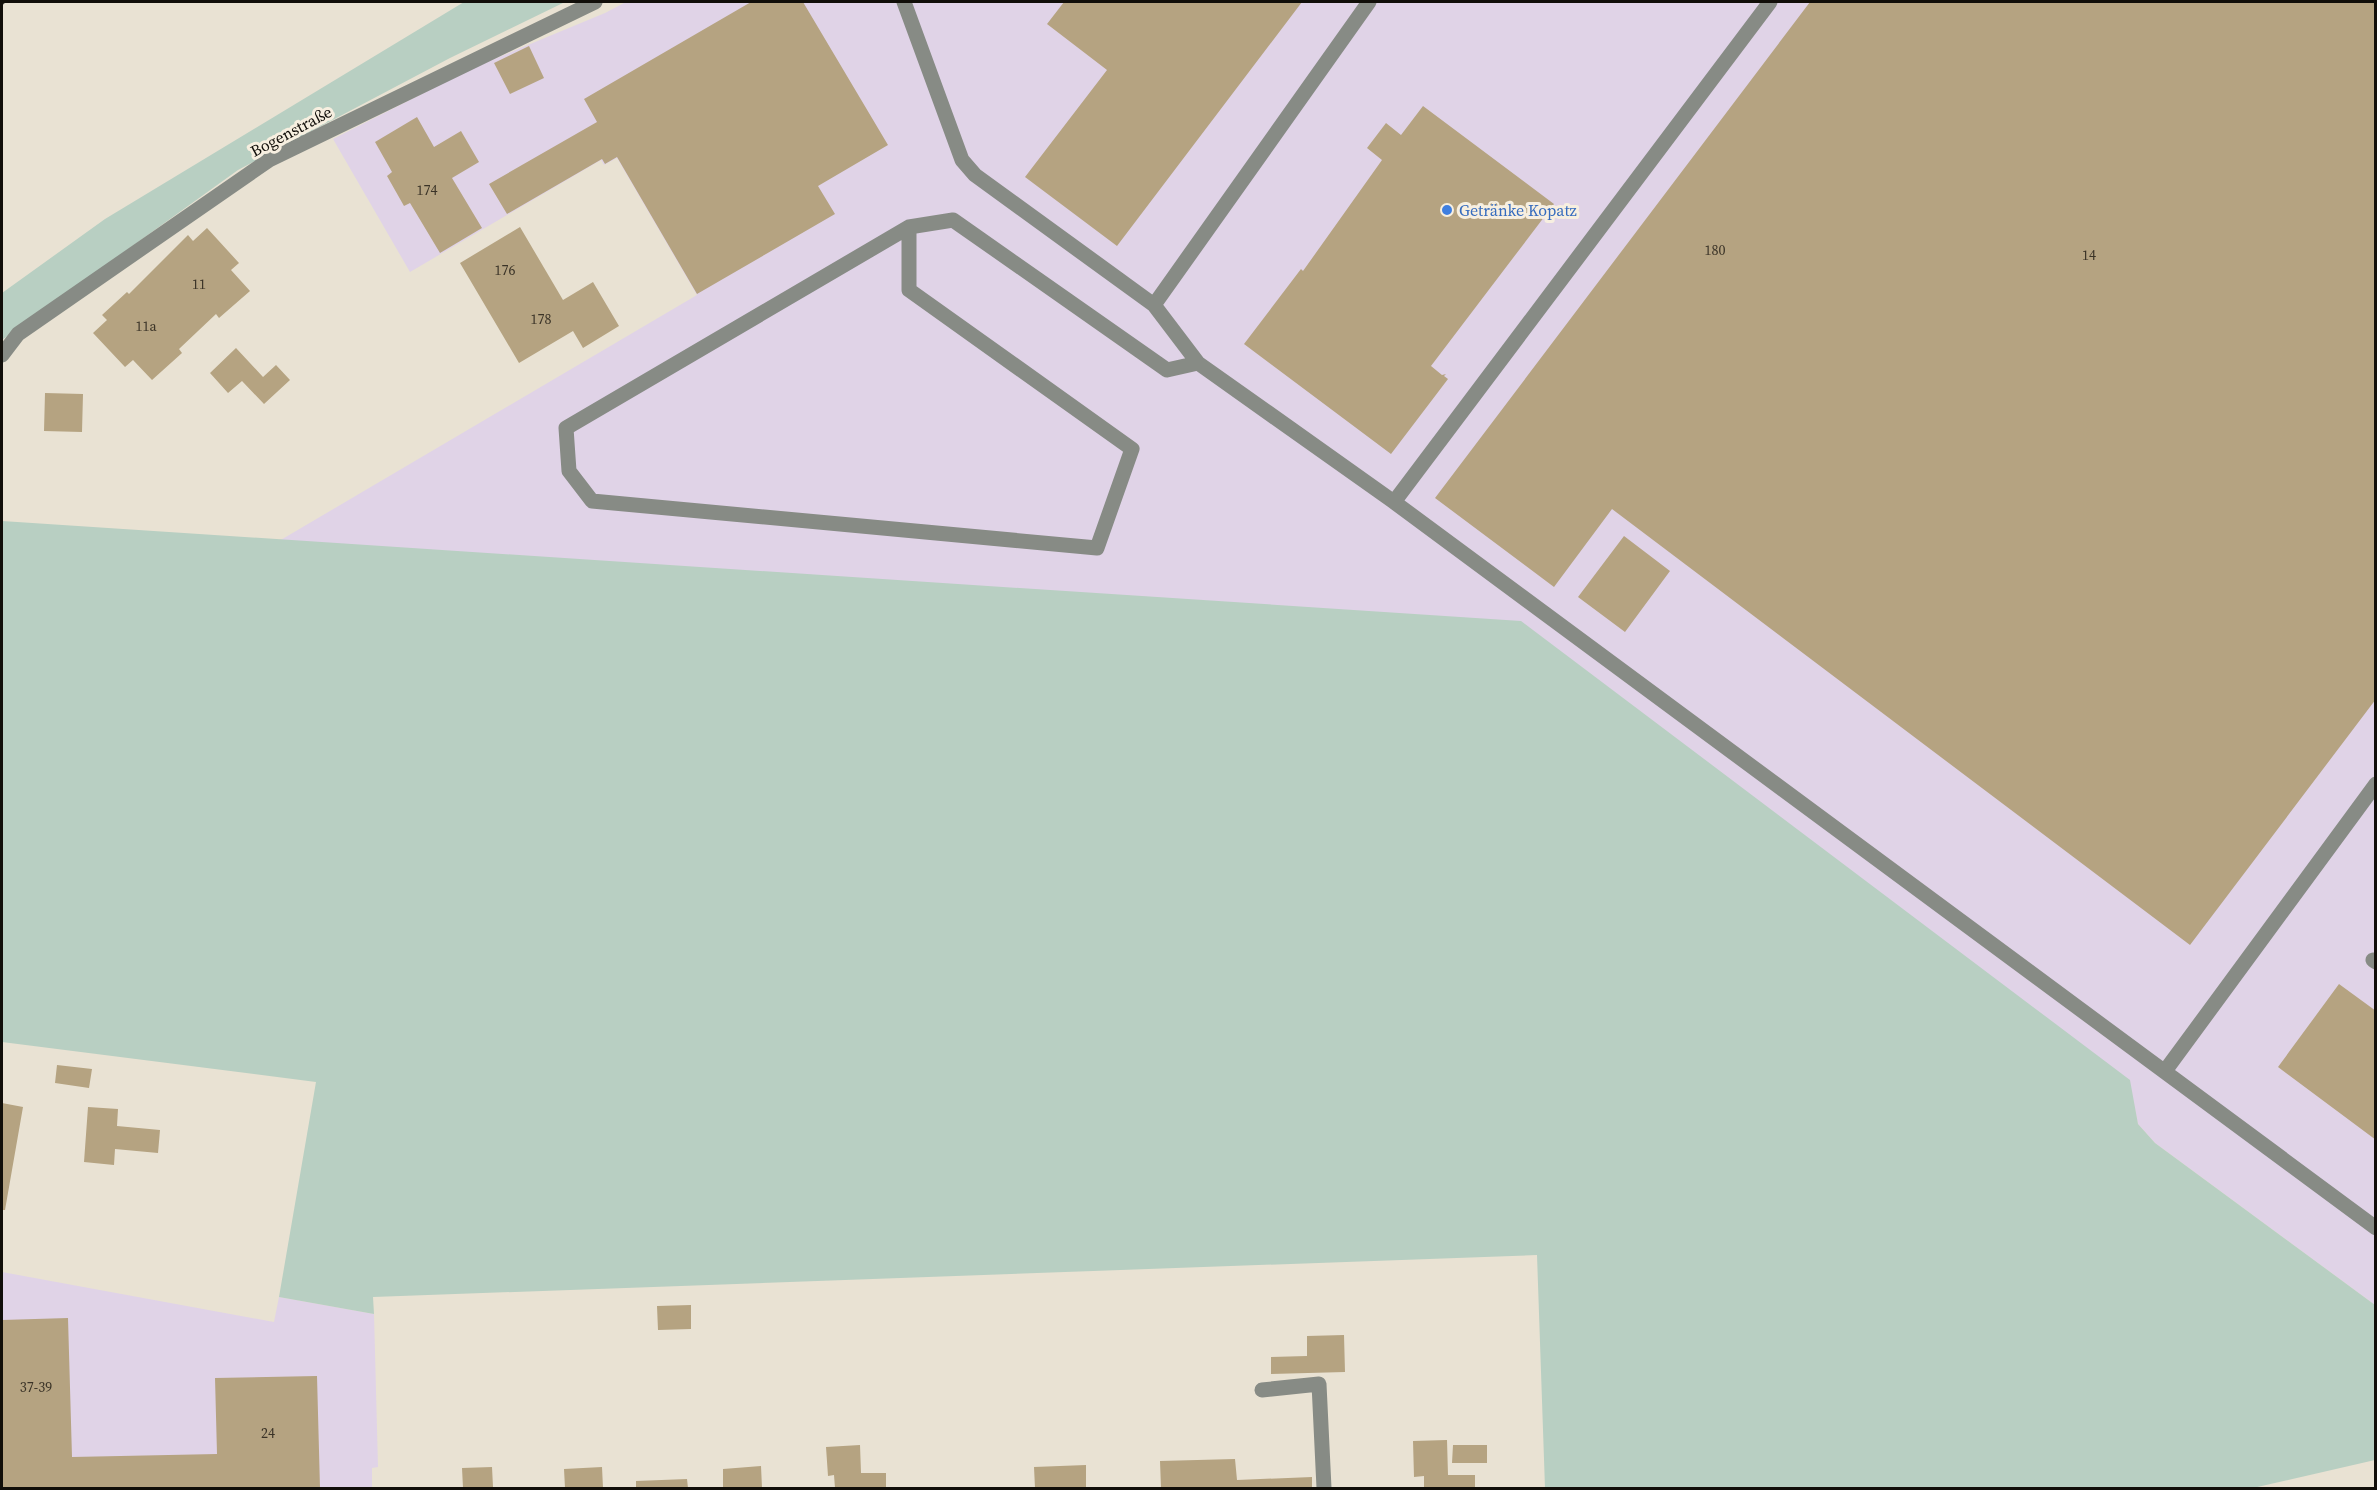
<svg xmlns="http://www.w3.org/2000/svg" width="2377" height="1490" viewBox="0 0 2377 1490" font-family="'Source Serif 4',serif">
<rect width="100%" height="100%" fill="#e9e2d3"/>
<path fill="#e0d3e7" d="M626,2H2375V1305L2155,1143L2138,1124L2129,1080L279,541L697,295L617,158L604,165L601,160L410,272L333,139L475,67L605,13Z
M2,1272L274,1322L279,1297L374,1314L378,1467L372,1468V1488H2Z"/>
<path fill="#b8cfc2" d="M464,2H565L450,58L238,170L2,340V293L105,219Z
M2,521L1521,621L2130,1080L2138,1124L2155,1143L2375,1305V1460L2253,1488H1545L1537,1255L373,1297L374,1314L279,1297L316,1082L2,1042Z"/>
<path fill="#b5a381" d="M751,2H803L888,145L818,186L835,214L697,294L617,157L605,164L602,159L507,214L489,184L597,122L584,99Z
M1064,2H1302L1117,246L1025,177L1107,70L1047,24Z
M1810,2H2376V699L2190,945L1612,509L1554,587L1435,498Z
M529,46L544,78L510,94L494,63Z
M1423,106L1554,204L1431,366L1442,375L1446,374L1444,376L1448,379L1391,454L1244,344L1301,269L1303,271L1382,160L1367,148L1386,123L1401,135Z
M417,117L434,147L461,131L479,162L452,178L482,228L440,253L410,203L404,206L387,176L392,172L375,142Z
M520,227L563,300L593,282L619,326L583,348L573,331L519,363L460,263Z
M207,228L239,263L231,270L250,291L219,318L216,314L179,349L182,353L152,380L133,360L125,367L93,333L107,320L102,315L127,292L129,294L188,235L193,241Z
M236,348L263,377L276,365L290,380L264,404L242,381L228,393L210,373Z
M45,393L83,394L82,432L44,431Z
M1624,536L1670,571L1625,632L1578,597Z
M2339,984L2376,1011V1140L2278,1067Z
M57,1065L92,1069L89,1088L55,1083Z
M2,1103L23,1107L5,1210H2Z
M88,1107L118,1109L117,1126L160,1130L158,1153L115,1149L114,1165L84,1162Z
M691,1305V1329L658,1330L657,1306Z
M68,1318L72,1457L217,1454L215,1378L317,1376L320,1488H2V1320Z
M1344,1335L1345,1372L1271,1374V1357L1307,1356V1336Z
M1447,1440L1448,1475H1475V1488H1424V1476L1414,1477L1413,1441Z
M860,1445L861,1473H886V1488H835L834,1475L828,1476L826,1447Z
M1453,1445H1487V1463H1452Z
M1235,1459L1237,1480L1312,1477V1488H1161L1160,1461Z
M1086,1465V1488H1035L1034,1467Z
M761,1466L762,1488H723V1469Z
M492,1467L493,1487L463,1488L462,1468Z
M602,1467L603,1488H565L564,1469Z
M687,1479L688,1488H636V1481Z"/>
<g fill="none" stroke-linecap="round" stroke-linejoin="round">
<path stroke="#878b85" stroke-width="15" d="M904,2L962,160L975,175L1154,305
M1770,2L1394,502L2376,1228
M909,227V290L1132,449L1097,548L592,501L569,471L566,428L909,227L953,220L1167,370L1198,363L1154,305L1369,2
M2,355L18,334L269,160L595,2
M1198,363L1394,502
M2373,960L2376,962
M2165,1071L2376,784
M1262,1390L1319,1384L1324,1488"/>
<path stroke="#3c3932" stroke-width="4.5" stroke-dasharray="3 6" stroke-linecap="butt" d="M2,3L3,2"/>
</g>
<circle fill="#3f7fe0" stroke="#f7efe0" stroke-width="2" cx="1447" cy="210" r="6"/>
<g text-anchor="middle" dominant-baseline="central" stroke-width="6" stroke-linejoin="round" paint-order="stroke">
<g font-size="14" fill="#3a3327">
<text x="427" y="190">174</text>
<text x="1715" y="250">180</text>
<text x="2089" y="255">14</text>
<text x="505" y="270">176</text>
<text x="199" y="284">11</text>
<text x="541" y="319">178</text>
<text x="146" y="326">11a</text>
<text x="36" y="1387">37-39</text>
<text x="268" y="1433">24</text>
</g>
<g font-size="16" fill="#110e09" stroke="#f7efe0">
<text transform="translate(291 131) rotate(-28)">Bogenstraße</text>
</g>
<g font-size="16" fill="#366cbe" stroke="#f7efe0" text-anchor="start">
<text x="1459" y="210">Getränke Kopatz</text>
</g>
</g>
<rect width="2377" height="1490" fill="none" stroke="#110e09" stroke-width="6"/>
</svg>
